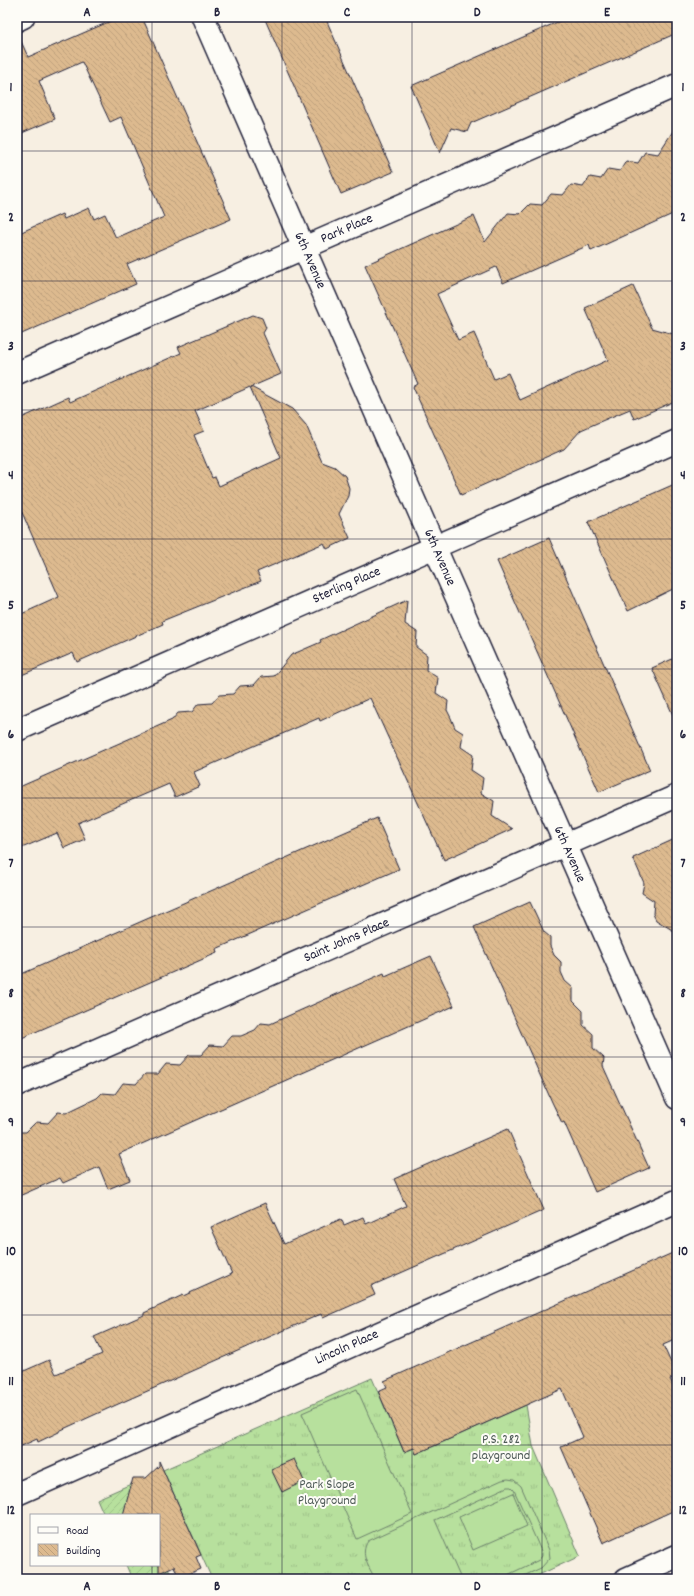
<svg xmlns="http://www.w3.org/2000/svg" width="694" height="1596" viewBox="0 0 694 1596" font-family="Dekko,sans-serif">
<defs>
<pattern id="grass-tufts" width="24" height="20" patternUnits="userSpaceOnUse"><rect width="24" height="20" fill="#b7e09d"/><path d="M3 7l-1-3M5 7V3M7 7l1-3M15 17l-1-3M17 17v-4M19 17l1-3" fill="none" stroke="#9dc088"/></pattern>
<pattern id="garden-furrows" width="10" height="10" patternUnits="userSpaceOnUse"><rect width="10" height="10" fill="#b7e09d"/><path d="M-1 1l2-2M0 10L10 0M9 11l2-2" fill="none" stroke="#9dc088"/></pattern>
<pattern id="building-back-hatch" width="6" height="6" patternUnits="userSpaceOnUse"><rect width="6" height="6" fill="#ddba8f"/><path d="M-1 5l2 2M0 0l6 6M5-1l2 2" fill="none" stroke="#bda07c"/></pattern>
</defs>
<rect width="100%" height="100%" fill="#f7efe2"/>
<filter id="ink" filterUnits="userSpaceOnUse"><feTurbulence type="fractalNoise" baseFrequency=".025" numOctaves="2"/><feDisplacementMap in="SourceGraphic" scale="8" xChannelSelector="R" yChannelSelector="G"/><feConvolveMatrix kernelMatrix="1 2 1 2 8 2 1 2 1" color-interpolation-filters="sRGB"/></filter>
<g filter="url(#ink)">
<path fill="url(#grass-tufts)" stroke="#6c816c" d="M372,1378L404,1452L414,1448L416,1454L526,1405L533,1446L580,1556L530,1579H212L163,1470Z"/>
<path fill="url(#garden-furrows)" stroke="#6c816c" d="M131,1484L145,1515H104L97,1499Z
M159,1547L173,1579H132L126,1565H159Z"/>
<path fill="#b7e09d" stroke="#6c816c" d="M357,1389L412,1514L357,1539L302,1413Z
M508,1479L514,1480L521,1486L549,1550L550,1558L541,1568L517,1579H499L539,1560L542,1556V1553L514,1490L511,1487H507L435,1520L461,1579H375C369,1566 359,1555 368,1541L502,1480Z
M513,1493L527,1526L473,1550L459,1517Z"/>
<path fill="url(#building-back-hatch)" stroke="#22223b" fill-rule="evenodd" d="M120,17H142L231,219L127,264L136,284L17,336V234L62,214L64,219L89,208L94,219L105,214L116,238L164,217L121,117L110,122L82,62L39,81L55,119L17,135V32L28,57Z
M264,17H325L393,172L341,194Z
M569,17H677V33L471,123L467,132L451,128L440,153L411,86Z
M677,125V212L591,251L589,245L503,283L496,267L437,294L458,340L474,333L494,379L508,373L520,400L608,360L585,308L633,286L652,328L677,335V400L634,419L630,409L604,420L581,430L564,449L461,495L413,387L418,384L365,265L474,216L485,242L508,213L520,214L530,204L542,205L551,194L563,195L571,185L583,187L590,177L601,179L608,169L620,171L626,161L638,163L645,152L658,154Z
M253,315L262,318L266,328L263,333L281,374L251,387L292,409L306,425L322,462L335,467L345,476L349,488L348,496L339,514L350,538L327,549L324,543L257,572L261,581L162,621L163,624L77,662L73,653L17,677V616L59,597L17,501V420L68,397L70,402L181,353L178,347ZM250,387L281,458L219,486L215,477L212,478L194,435L204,431L195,411Z
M677,483V587L628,611L588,522Z
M549,538L650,770L599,792L497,561Z
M407,600L405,624L417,632L416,647L427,655L426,670L438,678L436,693L448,701L447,710L451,718L455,728L463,733L461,747L473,755L471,770L483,778L481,793L494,801L492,816L512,829L444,860L370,698L320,721L319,718L194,772L200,786L175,797L169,784L78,823L85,839L64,848L57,833L17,850V788L172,720L178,713L192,712L198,704L212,703L219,695L233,694L240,686L254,685L261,677L274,676L291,655L321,642L320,640Z
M677,657V724L652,668Z
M377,818L399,869L216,949L217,953L17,1040V976Z
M677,838V933L656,920L653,914L654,901L642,893L644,883L633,858Z
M530,902L544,932L550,937V946L554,955L561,962V972L565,981L573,988V1001L583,1011V1025L593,1034V1048L604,1058L603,1066L649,1168L595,1192L564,1122L562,1123L552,1102L474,927Z
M431,956L454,1006L119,1154L130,1180L108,1189L99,1167L63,1183L60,1178L17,1197V1132H26L36,1122L48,1123L58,1112L66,1113L74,1109L97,1098L102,1093L115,1094L123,1083L136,1084L145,1074H158L166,1064L180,1065L189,1055H201L210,1045L223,1046L232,1036H241L255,1030L261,1023L270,1024L384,973L385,976Z
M508,1129L544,1210L371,1286L375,1295L323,1318L321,1314L116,1405L59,1431V1432L38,1442L37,1439L17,1448V1374L49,1360L56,1374L102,1354L94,1337L144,1315V1313L183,1295V1296L232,1274L211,1227L265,1203L284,1244L341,1219L344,1225L363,1217L366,1224L406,1206L394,1179Z
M677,1251V1339L663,1345L677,1376L670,1379L677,1394V1509L603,1543L561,1447L583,1437L562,1389L416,1454L414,1448L404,1452L378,1391L387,1387L384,1381Z
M294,1459L304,1481L282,1492L271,1469Z
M159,1461L201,1555L196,1557L201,1569L179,1578L174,1566L159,1573V1515H123L133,1478H146L159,1466Z"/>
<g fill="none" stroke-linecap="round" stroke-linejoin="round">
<defs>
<g id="minor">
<path id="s1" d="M203,17C361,377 517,739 677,1098"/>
<path d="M17,20L23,17"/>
<path id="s2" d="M17,373L677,85"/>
<path id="s3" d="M17,730L677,441"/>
<path id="s4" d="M17,1085L677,796"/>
<path id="s5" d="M17,1494L677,1201"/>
<path d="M626,1579L677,1556"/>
</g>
</defs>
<use href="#minor" stroke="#22223b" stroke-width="25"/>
<use href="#minor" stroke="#fdfcf7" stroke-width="22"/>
</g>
</g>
<path fill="none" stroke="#22223b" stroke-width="1" stroke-opacity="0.55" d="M152,17V1515M282,17V1579M412,17V1579M542,17V1579M17,151H677M17,281H677M17,410H677M17,539H677M17,669H677M17,798H677M17,927H677M17,1057H677M17,1186H677M17,1315H677M17,1445H677M152,1565V1579"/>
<g text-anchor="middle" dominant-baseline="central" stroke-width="4" stroke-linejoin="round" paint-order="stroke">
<g font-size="14" fill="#22223b" stroke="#fdfcf7">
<text stroke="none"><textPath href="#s2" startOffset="360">Park Place</textPath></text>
<text stroke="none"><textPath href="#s1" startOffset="266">6th Avenue</textPath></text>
<text stroke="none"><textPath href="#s1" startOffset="590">6th Avenue</textPath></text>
<text stroke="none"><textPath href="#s3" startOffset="360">Sterling Place</textPath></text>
<text stroke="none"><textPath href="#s1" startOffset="914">6th Avenue</textPath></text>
<text stroke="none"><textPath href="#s4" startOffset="360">Saint Johns Place</textPath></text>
<text stroke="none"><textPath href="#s5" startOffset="361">Lincoln Place</textPath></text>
</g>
<g font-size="14" fill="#4f5b58" stroke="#fdfcf7">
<text x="501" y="1440">P.S. 282<tspan x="501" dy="16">playground</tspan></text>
<text x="327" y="1485">Park Slope<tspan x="327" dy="16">Playground</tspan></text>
</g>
</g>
<rect width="694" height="1596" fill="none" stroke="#fdfcf7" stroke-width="44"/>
<rect x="30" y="1514" width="130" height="52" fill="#fdfcf7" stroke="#a5a5ac"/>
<rect x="38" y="1527" width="20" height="6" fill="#fdfcf7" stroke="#a5a5ac"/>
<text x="66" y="1534" font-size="12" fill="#22223b">Road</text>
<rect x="38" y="1544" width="20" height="12" fill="url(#building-back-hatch)" stroke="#a5a5ac"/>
<text x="66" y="1554" font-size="12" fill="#22223b">Building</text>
<rect x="22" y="22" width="650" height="1552" fill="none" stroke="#22223b" stroke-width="1.5"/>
<g font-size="13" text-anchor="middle" font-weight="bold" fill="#22223b">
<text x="87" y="16">A</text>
<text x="217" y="16">B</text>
<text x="347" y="16">C</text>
<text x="477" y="16">D</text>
<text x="607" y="16">E</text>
<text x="11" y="91">1</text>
<text x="683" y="91">1</text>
<text x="11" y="221">2</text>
<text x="683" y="221">2</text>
<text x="11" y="350">3</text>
<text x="683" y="350">3</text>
<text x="11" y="479">4</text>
<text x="683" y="479">4</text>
<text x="11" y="609">5</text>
<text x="683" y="609">5</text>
<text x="11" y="738">6</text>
<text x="683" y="738">6</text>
<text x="11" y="867">7</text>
<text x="683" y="867">7</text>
<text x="11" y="997">8</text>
<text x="683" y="997">8</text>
<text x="11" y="1126">9</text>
<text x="683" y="1126">9</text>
<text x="11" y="1255">10</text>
<text x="683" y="1255">10</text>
<text x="11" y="1385">11</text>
<text x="683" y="1385">11</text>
<text x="11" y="1514">12</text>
<text x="683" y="1514">12</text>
<text x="87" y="1590">A</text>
<text x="217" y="1590">B</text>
<text x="347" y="1590">C</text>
<text x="477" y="1590">D</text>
<text x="607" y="1590">E</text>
</g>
</svg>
